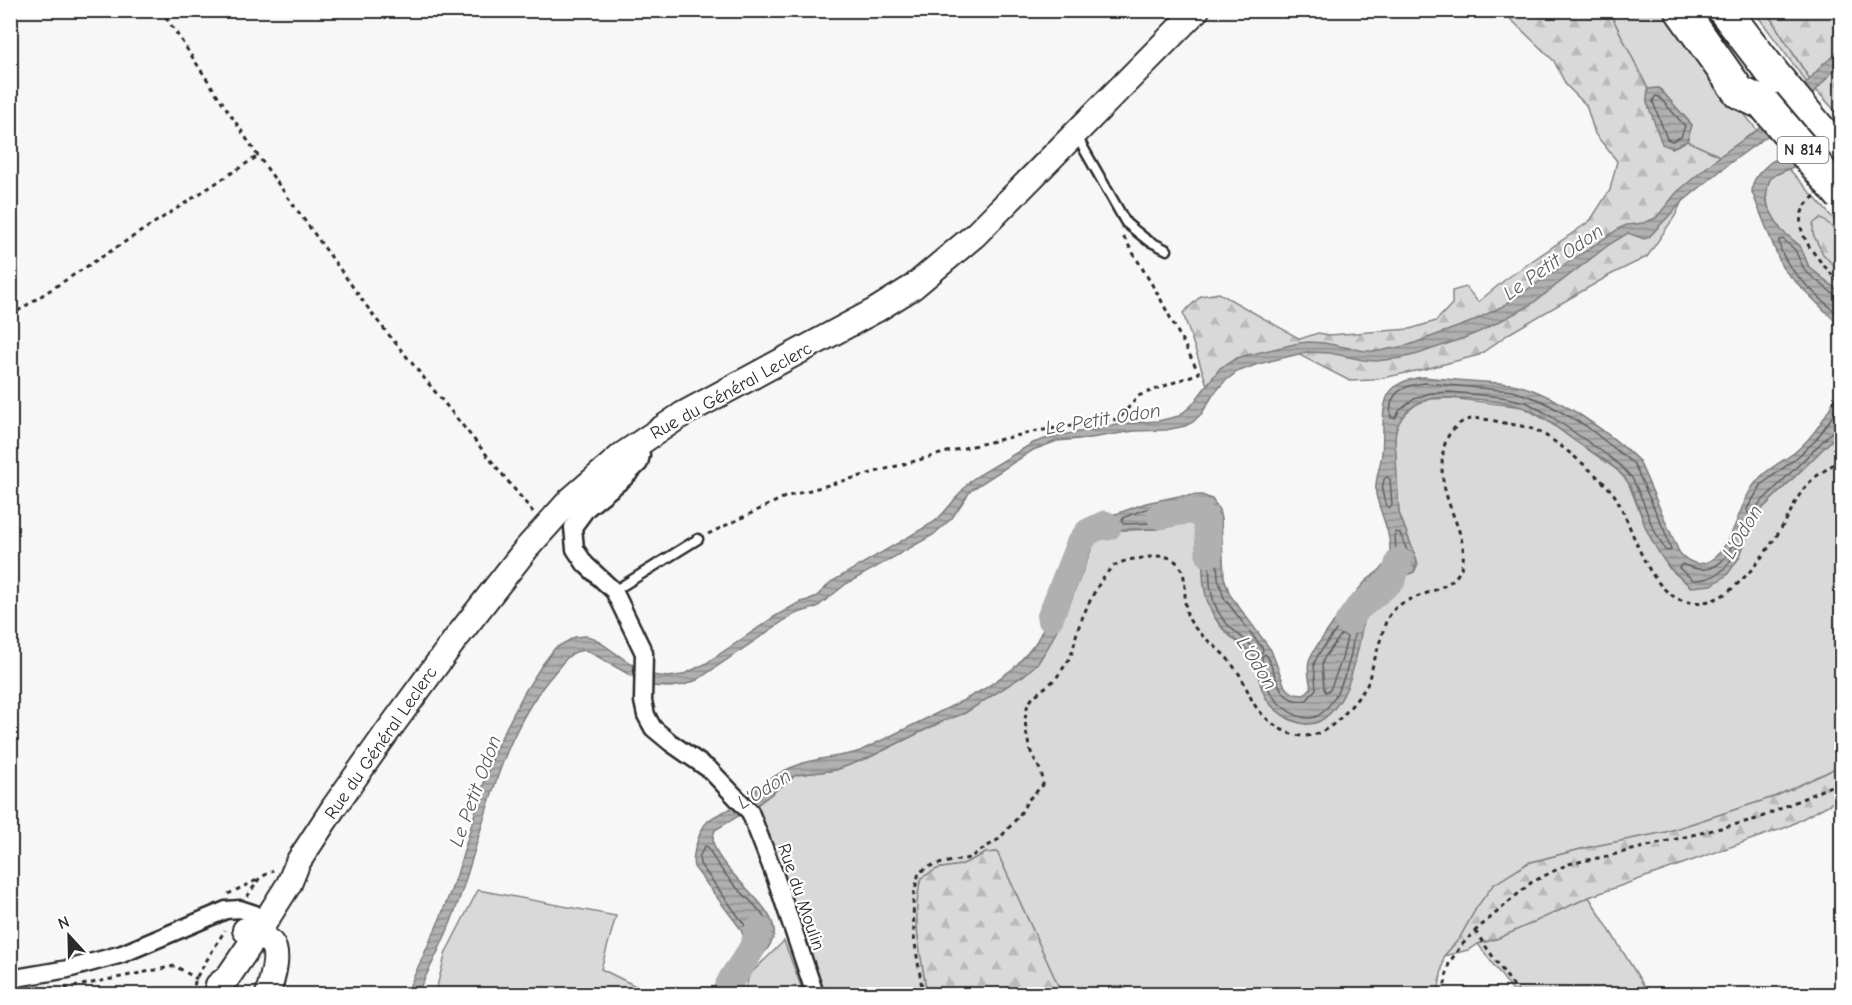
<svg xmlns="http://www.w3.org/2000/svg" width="1852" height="1005" viewBox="0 0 1852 1005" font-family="'Comic Neue',sans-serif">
<defs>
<pattern id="forest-firs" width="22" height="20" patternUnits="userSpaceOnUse" patternTransform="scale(1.5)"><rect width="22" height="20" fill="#d9d9d9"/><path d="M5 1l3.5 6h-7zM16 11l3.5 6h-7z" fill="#bababa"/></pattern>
<pattern id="water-rules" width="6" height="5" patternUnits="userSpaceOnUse" patternTransform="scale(1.5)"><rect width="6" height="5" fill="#b0b0b0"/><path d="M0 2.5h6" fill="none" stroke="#8f8f8f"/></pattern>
</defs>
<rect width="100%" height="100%" fill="#f7f7f7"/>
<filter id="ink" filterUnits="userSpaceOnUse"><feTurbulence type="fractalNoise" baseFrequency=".0167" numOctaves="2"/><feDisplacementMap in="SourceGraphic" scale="12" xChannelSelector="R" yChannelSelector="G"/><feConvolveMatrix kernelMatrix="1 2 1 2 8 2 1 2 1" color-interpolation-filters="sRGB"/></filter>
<g filter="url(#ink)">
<path fill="#d9d9d9" stroke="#828282" stroke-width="1.5" d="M1609,11H1663L1757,130L1720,156L1687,141L1692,125L1659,88L1648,89Z
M1754,11H1766L1810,80L1807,83Z
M1789,169L1841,227V293L1809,267L1800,246L1781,230L1768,207L1766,190L1770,179L1777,174Z
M1450,398L1523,407L1546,420L1617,470L1628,482L1646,528L1669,568L1691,587L1739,558L1752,523L1762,509L1841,431V763L1830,771L1774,797L1666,832L1585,848L1527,863L1477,907L1459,939L1444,956L1438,994H1062L997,852L986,853L961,865L937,869L916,923L927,994H821L757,805L796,775L836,770L868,758L943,721L965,713L1038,663L1071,600L1094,542L1104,535L1119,530L1157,529L1192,513L1199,512L1205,516C1204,552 1197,592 1219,624C1228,637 1244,646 1256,658C1258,680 1268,708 1289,719C1294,722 1301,723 1307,724L1334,707L1340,700L1355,662L1365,608L1373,595L1400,577L1414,572L1418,564L1399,513L1396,476L1395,429L1404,414L1417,404L1430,399Z
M478,890L616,916L601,969L652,994H435L446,952Z
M1589,897L1649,994H1515L1478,944L1499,938Z
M784,941L804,994H744L749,975Z"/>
<path fill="url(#forest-firs)" stroke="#828282" stroke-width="1.5" d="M1502,11H1609L1648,89L1647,103L1672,148L1687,141L1720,156L1712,164L1681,203L1675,216L1647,257L1610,275L1510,333L1479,355L1425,369L1373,380L1350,381L1284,347C1253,354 1226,357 1207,385L1183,313L1201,296L1219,293L1300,339L1318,333L1329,335L1410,329L1436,321L1452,304V291L1466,287L1478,302L1506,279L1590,221L1610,190L1617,161L1595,134L1586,105L1566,85L1554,61Z
M1766,11H1841V117L1816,90L1831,73L1813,84Z
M1820,218L1829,224L1841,237V274L1823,254L1813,234V224Z
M1841,763V798L1787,827L1589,897L1499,938L1478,944L1468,950L1444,956L1459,939L1477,907L1493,885L1528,863L1585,848L1666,832L1774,797L1830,771Z
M997,852L1062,994H927C921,953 911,920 921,878L937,869L961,865L986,853Z"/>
<path fill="url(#water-rules)" stroke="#7b7b7b" stroke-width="1.5" d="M1841,51V65L1831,73L1791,119L1730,163L1681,203L1649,237L1644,239L1628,233L1610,244L1529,306L1479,332L1464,338L1418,354L1402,358L1376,361L1363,360L1330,353L1307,352L1258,364L1237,372L1224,382L1213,395L1202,413L1193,422L1185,426L1166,430L1134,431L1091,438L1057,441L1033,450L971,490L952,518L933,535L846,584L817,607L795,614L785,620L697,680L684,685L670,687L649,686L588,651C572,648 564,661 555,672C496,739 485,830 455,911C445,940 430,967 417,994H406L439,921L457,875L482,789L496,748L524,693L542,665L555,648L575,637L586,636L594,638L631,664L651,675L668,677L682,675L705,664L774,617L800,602L808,600L817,596L831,582L934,522C949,510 959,491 974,478L1033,443L1051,437L1129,423L1158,421L1179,416L1192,405L1220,368L1237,358L1248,355L1299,343L1309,342L1324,343L1365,351H1379L1409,345L1471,322L1501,307L1620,228L1627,225L1643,223L1656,218L1677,192L1720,156L1777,116L1823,64Z
M1659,88L1692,125L1687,141L1672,148L1662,144L1647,102L1648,89Z
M1841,127V147L1805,166L1793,167L1777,174L1770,179L1768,185L1766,197L1768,207L1781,230L1800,246L1809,267L1841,293V329L1837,323L1788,274L1782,267L1752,192C1752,179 1760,171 1771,162Z
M1424,377C1444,379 1465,381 1485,382C1495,383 1507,383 1517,385C1557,395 1610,433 1639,461L1679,552C1687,562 1699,568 1711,560C1735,545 1738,503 1757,481C1766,469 1782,462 1794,453C1816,435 1829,411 1841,386V431L1762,509L1752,523L1739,558L1727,575L1712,585L1691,587C1685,581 1677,576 1671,569C1662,560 1650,538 1645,526C1640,512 1636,497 1629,484C1617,464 1590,452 1572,439C1557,428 1540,413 1522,407C1500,400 1460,397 1436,398C1415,399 1395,418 1395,439L1399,513L1417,560L1414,572C1400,577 1381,585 1372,598C1365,607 1364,616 1362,628C1359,647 1351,686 1339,702C1335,708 1327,717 1320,721C1302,731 1275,713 1266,698C1259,686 1257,671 1256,658C1245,647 1232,639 1222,627C1195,597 1204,553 1205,516L1199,512L1192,513L1157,529L1119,530L1104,535L1094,542L1071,600L1050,644L1038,663L1023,676L965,713L943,721L868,758L836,770L796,775L757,805L715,830C714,833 713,836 713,839C713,869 779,905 774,935C771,952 745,968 739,988L744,994H730C741,971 753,953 740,928L694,867C691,856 700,828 708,821C716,814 728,811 736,805C756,790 774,773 798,765C818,757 840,758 860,751L964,700L984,689L1014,668L1035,644L1042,631L1075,556L1083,535L1106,516L1119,513L1146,503L1179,496L1202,495L1212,499L1219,510L1221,519L1224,577L1230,595L1271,650L1285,687L1294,694L1304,695L1311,688C1309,679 1307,669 1309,661C1313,648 1324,637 1331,626C1342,611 1352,596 1365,582C1374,573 1390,566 1390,552C1391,532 1380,513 1376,494C1374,481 1381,466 1382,453C1386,415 1373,382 1424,377Z"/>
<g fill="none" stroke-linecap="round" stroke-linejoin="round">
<path stroke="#606060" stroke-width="1.5" d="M1656,96L1659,97L1685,126L1681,137L1672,141L1667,139L1653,102L1654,98Z
M1842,297L1836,296L1805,271L1795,250L1783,239L1779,240C1780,268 1822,299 1842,318
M1425,383L1513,391L1542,401L1586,426L1634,464L1665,532L1671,550L1668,551L1665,550L1652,526L1642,499L1632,478L1621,466L1607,455L1549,415L1526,402L1502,397L1450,392L1430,393L1414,399L1400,410L1395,418H1391C1387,393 1403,385 1425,383Z
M1842,399L1834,414L1815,441L1794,460L1762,484L1747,509L1748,513H1752L1758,505L1835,429L1842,427
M1387,477L1390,479L1392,505L1389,508L1386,506L1382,491L1384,479Z
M1195,501L1198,503L1196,506L1178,512L1155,523L1124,524L1122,522L1123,518C1145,508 1171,501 1195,501Z
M1395,532L1400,533L1412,563L1409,567L1392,574L1390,570L1396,555Z
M1213,540L1216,543L1218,578L1224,598L1263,649L1262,653H1259C1250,644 1240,636 1230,627C1206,605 1209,573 1210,543Z
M1734,544L1737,547C1729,569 1716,580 1693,580L1679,568L1682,564C1698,571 1714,573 1726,556C1729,551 1730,547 1734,544Z
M1358,600L1361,603C1355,618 1354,641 1350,658C1346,675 1333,710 1315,717C1304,721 1290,713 1282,706C1267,694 1262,674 1262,656L1265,654L1267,656C1277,675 1278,706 1307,700L1316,689L1314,664L1318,655Z
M1341,635H1344L1347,637L1342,659L1330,690L1326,692L1324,689L1322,665L1324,658Z
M705,846L708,847C714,862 727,877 738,889C748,899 772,918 768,935C766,941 761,946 757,950L753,949L750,935L744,924L700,864L699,857Z"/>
<path stroke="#b0b0b0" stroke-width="27" d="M1160,516C1204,505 1208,512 1209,554
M1050,618L1079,544L1088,532L1105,524L1108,527
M1348,622L1358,608L1393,579L1399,561
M725,994C732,970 755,955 758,930"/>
<defs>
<path id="lane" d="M1076,135L1126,223L1147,240L1167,250
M614,591L698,539"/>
<path id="street" d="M636,445L641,455L639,463L624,478L587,508L573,527L575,549L585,564L614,591L644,653L643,701L646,715L653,728L671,743L710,770L750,812L775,876L815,994
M10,979L68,969L122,954L226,910L240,909L255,914"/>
<path id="secondary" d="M245,930C252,934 265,937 271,943C281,955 271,981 268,994
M218,985L228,977L256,936L289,884L298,862L334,807L385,735L454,641L526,549L570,500L622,455L683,414L876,310L913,287L975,235L1197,10"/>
<path id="highway" d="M1681,10L1739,92L1764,104
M1724,10L1774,75L1842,157"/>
</defs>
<use href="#lane" stroke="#2b2b2b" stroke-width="13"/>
<use href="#street" stroke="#2b2b2b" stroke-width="21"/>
<use href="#secondary" stroke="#2b2b2b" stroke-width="28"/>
<use href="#highway" stroke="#2b2b2b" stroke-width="36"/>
<path stroke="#2b2b2b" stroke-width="3" stroke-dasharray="4.5 4.5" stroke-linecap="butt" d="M161,10L258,156L376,319L533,512
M1815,196C1778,224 1821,261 1842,286
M10,316L258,156
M708,534L785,497L951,451L1037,431L1119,419L1138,396L1199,373L1160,298L1123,236
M228,894L257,880
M247,897L259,879L273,870
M1475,931L1519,994
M38,994L175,966L197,979
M192,994L196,978L225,930
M923,994L914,937L913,898L919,872L933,865L969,858L999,839L1019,816L1028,800L1043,785C1043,769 1036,765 1031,752C1027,741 1024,723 1026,711C1029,695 1046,689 1056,678C1060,673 1063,668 1067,663C1074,652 1074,641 1078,629C1084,612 1100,576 1114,566C1123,560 1134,559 1144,558C1155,556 1167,554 1175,561C1191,573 1181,600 1188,617C1195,632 1211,642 1222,653C1228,658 1232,665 1237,671C1245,681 1248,695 1256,707C1262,715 1271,723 1279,728C1317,752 1343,717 1364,690L1367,685L1386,621C1390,614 1394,608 1401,604C1419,593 1453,590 1461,568C1470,544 1451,516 1446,493C1442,480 1441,467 1443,453C1444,446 1446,438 1451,432C1465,414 1480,418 1500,422C1511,425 1524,425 1535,430C1552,436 1606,481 1615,496C1637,532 1650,615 1709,601C1738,594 1769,549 1784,524C1791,512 1797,496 1807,485C1816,474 1831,468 1842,457
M1443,994L1449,963L1460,947L1475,931L1532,882L1568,864L1608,856L1757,819L1842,781"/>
<use href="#lane" stroke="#fff" stroke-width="8"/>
<use href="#street" stroke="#fff" stroke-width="16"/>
<use href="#secondary" stroke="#fff" stroke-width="24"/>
<use href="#highway" stroke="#fff" stroke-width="32"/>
<defs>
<path id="highway-bridge" d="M1764,104L1842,196"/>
</defs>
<use href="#highway-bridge" stroke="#2b2b2b" stroke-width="36" stroke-linecap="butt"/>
<use href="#highway-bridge" stroke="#fff" stroke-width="32"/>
</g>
</g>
<g text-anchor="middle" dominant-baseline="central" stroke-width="4.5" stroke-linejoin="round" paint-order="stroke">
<rect fill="#fff" stroke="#6b6b6b" stroke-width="1.5" x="1777.5" y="137" width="51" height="26" rx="4.5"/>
<g font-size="16" font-weight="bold" fill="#2b2b2b">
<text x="1803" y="150">N 814</text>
</g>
<g font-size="18" fill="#2b2b2b" stroke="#fff">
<text transform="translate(731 391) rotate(-29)">Rue du Général Leclerc</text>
<text transform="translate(381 743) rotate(-55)">Rue du Général Leclerc</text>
<text transform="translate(801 897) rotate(71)">Rue du Moulin</text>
</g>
<g font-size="20" font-style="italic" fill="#5a5a5a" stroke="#fff">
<text transform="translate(1553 262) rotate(-35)">Le Petit Odon</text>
<text transform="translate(1103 419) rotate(-9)">Le Petit Odon</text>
<text transform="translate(1742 532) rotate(-59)">L'Odon</text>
<text transform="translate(1257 663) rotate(58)">L'Odon</text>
<text transform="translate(764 789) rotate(-31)">L'Odon</text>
<text transform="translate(475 791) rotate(-70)">Le Petit Odon</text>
</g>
</g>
<rect width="1852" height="1005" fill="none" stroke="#fff" stroke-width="36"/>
<rect x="18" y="18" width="1816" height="969" fill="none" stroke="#2b2b2b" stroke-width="2" filter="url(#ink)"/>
<g transform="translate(69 936) rotate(338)" stroke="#ffffff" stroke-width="4.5" paint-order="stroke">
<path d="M0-4.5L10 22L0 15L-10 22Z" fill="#2b2b2b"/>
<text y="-9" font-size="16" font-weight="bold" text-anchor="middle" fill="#2b2b2b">N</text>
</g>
</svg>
